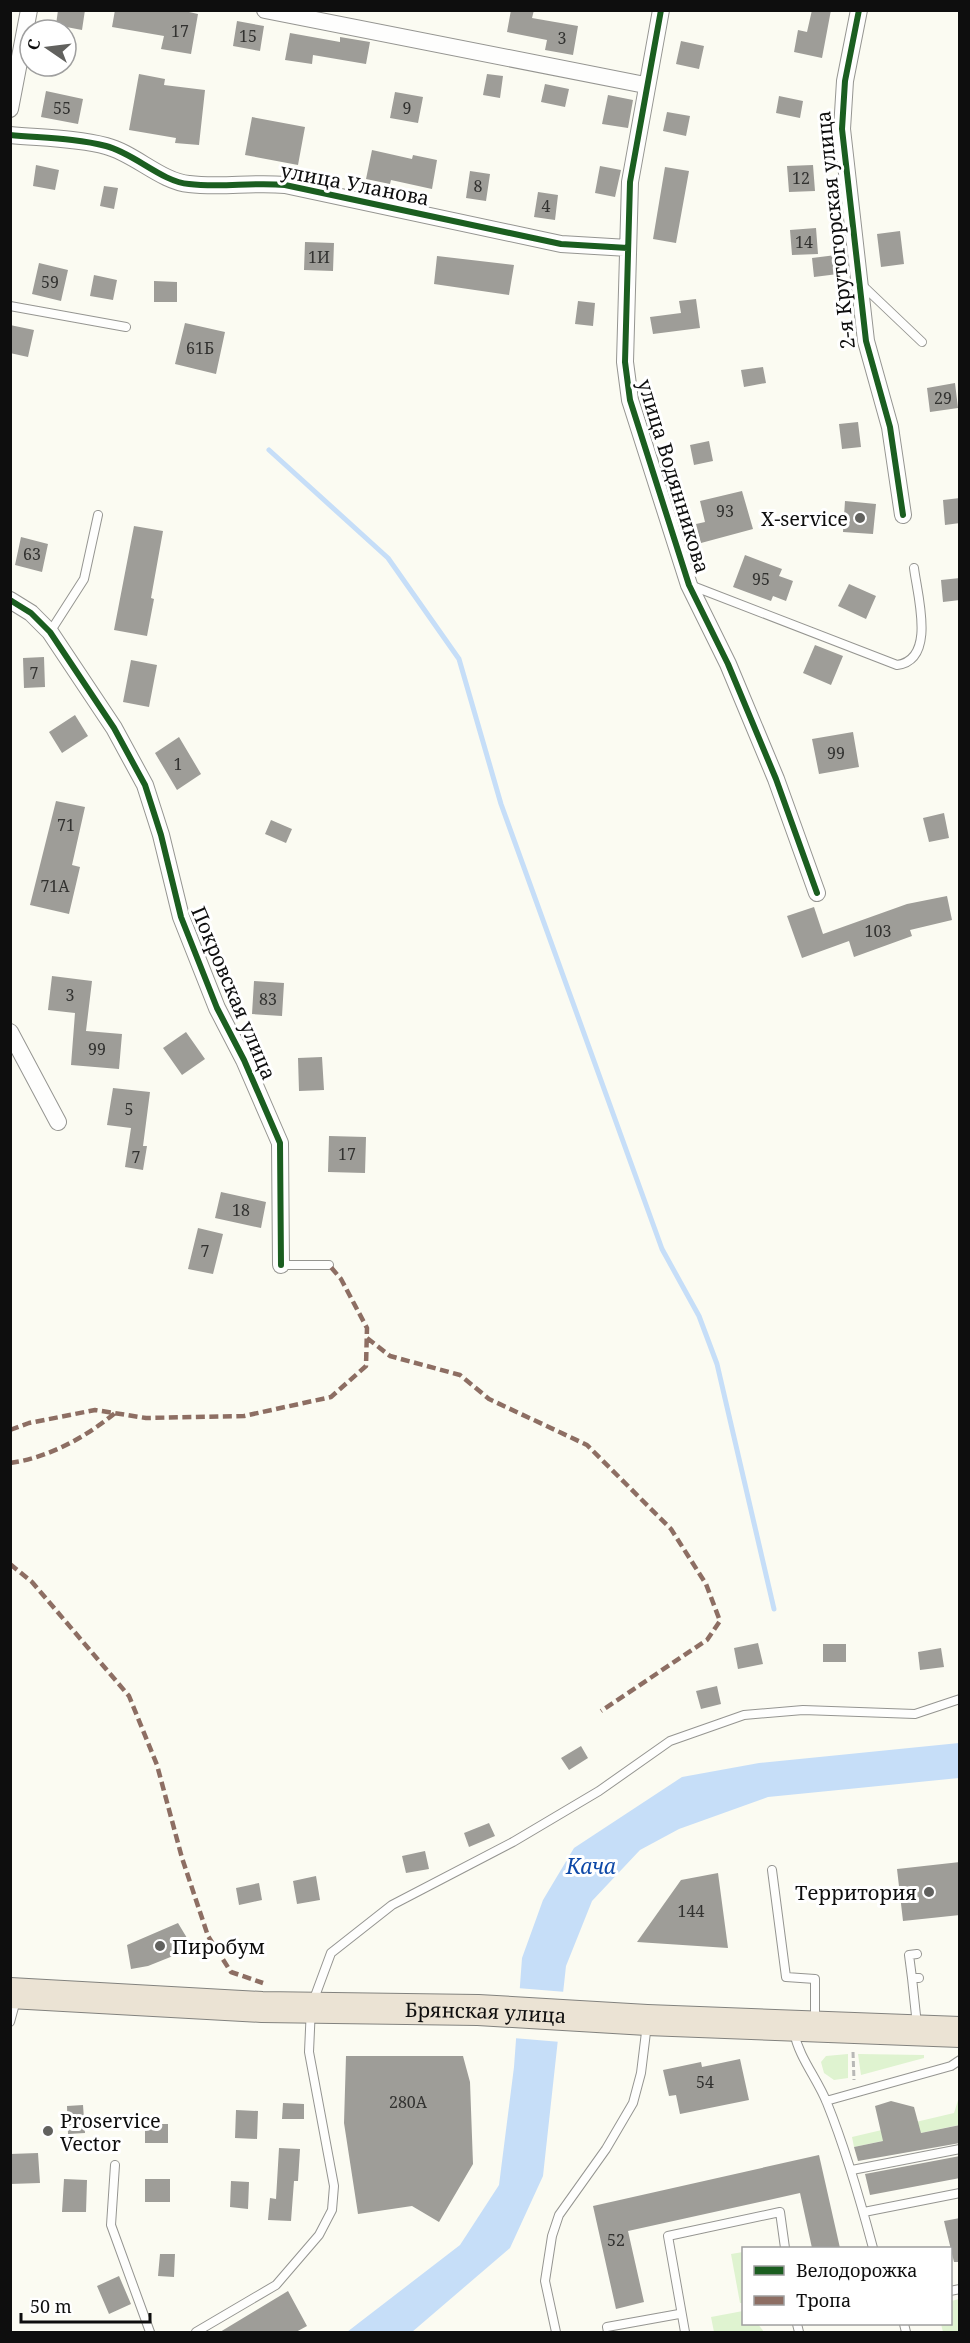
<svg xmlns="http://www.w3.org/2000/svg" width="970" height="2343" viewBox="0 0 970 2343" font-family="'Noto Serif',serif">
<rect width="100%" height="100%" fill="#fbfbf2"/>
<path fill="#dff3d0" d="M848,2054V2078L834,2080L824,2073L821,2062L826,2056Z
M858,2054L924,2055V2058L861,2075Z
M959,2097V2125L854,2147L852,2137L954,2113Z
M743,2252V2303H740L731,2254Z
M959,2299V2332H943L941,2324H950L951,2301Z
M743,2311L744,2324H758L764,2332H714L711,2317Z"/>
<path fill="#c6def8" d="M959,1743V1778L768,1797L679,1829L640,1850L592,1901L566,1966L543,2176L510,2248L412,2332H347L460,2245L499,2185L514,2067L522,1958L543,1900L574,1848L682,1777L759,1763Z"/>
<path fill="#fbfbf2" d="M517,1988L566,1992L561,2042L513,2038Z"/>
<g fill="none" stroke-linecap="round" stroke-linejoin="round">
<path stroke="#c6def8" stroke-width="5" d="M269,450L388,558L459,659L501,804L662,1249L699,1316L717,1364L774,1609"/>
</g>
<path fill="#9e9d98" d="M58,10H85L82,30L56,25Z
M115,10H180L198,14L191,54L161,49L164,36L112,27Z
M511,10H534L532,18L578,26L573,55L545,50L547,40L507,32Z
M812,10H831L822,58L794,52L798,30L807,32Z
M237,21L264,26L260,51L233,46Z
M290,33L340,42V37L370,42L366,64L313,55L312,64L285,60Z
M681,41L704,46L699,69L676,64Z
M139,74L165,79L164,85L205,90L199,145L175,143L176,138L129,130Z
M487,74L503,76L500,98L483,95Z
M545,84L569,89L565,107L541,102Z
M46,91L83,99L78,124L41,117Z
M395,92L423,97L418,123L390,118Z
M608,95L633,100L628,128L602,124Z
M779,96L803,101L800,118L776,113Z
M667,112L690,116L686,136L663,131Z
M252,117L305,127L298,165L245,155Z
M372,150L412,159L413,155L437,160L432,189L391,180L390,184L366,179Z
M36,165L59,170L55,190L33,186Z
M813,165L815,191L789,192L787,166Z
M600,166L621,170L615,197L595,193Z
M665,167L689,171L676,243L653,239Z
M470,171L490,174L486,201L466,198Z
M104,186L118,188L114,209L100,206Z
M538,192L558,195L555,220L534,217Z
M816,228L818,254L792,255L790,230Z
M900,231L904,264L881,267L877,234Z
M305,242L334,243L333,271L304,270Z
M844,254L846,273L814,277L812,258Z
M437,256L514,265L509,295L434,284Z
M39,263L68,270L61,301L32,294Z
M94,275L117,280L113,300L90,296Z
M154,281L177,282V302H154Z
M696,299L700,328L653,334L650,317L681,313L679,301Z
M578,301L595,303L593,326L575,324Z
M185,323L225,332L216,374L175,364Z
M10,325L34,330L28,357L10,353Z
M763,367L766,383L744,387L741,370Z
M955,383L958,408L930,412L927,388Z
M858,422L861,447L842,449L839,424Z
M709,441L713,461L694,465L690,445Z
M742,491L753,529L701,543L696,524L705,522L700,501Z
M960,498V523L945,525L943,500Z
M845,501L876,504L873,534L843,532Z
M134,526L163,531L151,598L154,599L147,636L114,630Z
M21,537L48,544L42,572L15,565Z
M745,555L782,569L779,576L793,581L786,601L773,596L771,601L733,587Z
M960,578V600L943,602L941,580Z
M849,584L876,596L866,619L838,606Z
M815,645L843,656L831,685L803,673Z
M44,657L45,687L24,688L23,658Z
M131,660L157,665L149,707L123,702Z
M75,715L88,736L62,753L49,732Z
M853,732L859,767L819,774L812,739Z
M179,737L201,774L177,790L155,753Z
M56,801L85,807L72,865L80,867L69,914L30,905Z
M944,813L949,838L929,842L923,818Z
M271,820L292,829L286,843L265,834Z
M947,896L952,920L910,930L912,936L854,957L849,941L802,958L787,916L814,907L823,934L907,904Z
M52,976L92,981L86,1031L122,1034L119,1069L71,1065L75,1013L48,1010Z
M254,981L284,983L282,1016L252,1014Z
M186,1032L205,1059L182,1075L163,1048Z
M322,1057L324,1090L299,1091L298,1058Z
M113,1088L150,1092L143,1146H147L143,1170L125,1167L131,1128L107,1125Z
M329,1136L366,1137L365,1173L328,1172Z
M221,1192L266,1202L261,1228L215,1218Z
M198,1228L223,1234L213,1274L188,1269Z
M758,1643L763,1664L738,1669L734,1648Z
M823,1644H846V1662H823Z
M941,1648L944,1667L920,1670L918,1652Z
M717,1686L721,1704L701,1709L696,1691Z
M581,1746L588,1758L569,1770L561,1758Z
M489,1823L495,1836L469,1847L464,1833Z
M425,1851L429,1869L406,1873L402,1856Z
M960,1862V1915L903,1921L897,1869Z
M718,1873L728,1948L637,1942L681,1880Z
M316,1876L320,1900L297,1904L293,1881Z
M259,1883L262,1900L239,1905L236,1888Z
M178,1923L193,1948L148,1966L131,1969L127,1945Z
M346,2056H463L470,2082L473,2164L439,2222L412,2206L358,2214L344,2123Z
M740,2059L749,2100L680,2114L676,2095L669,2096L663,2070L701,2062L702,2067Z
M891,2101L914,2107L921,2133L960,2125V2143L858,2161L854,2147L883,2141L875,2106Z
M283,2103L304,2104V2119H282Z
M83,2105L85,2133L68,2134L67,2106Z
M236,2110L258,2111L257,2139L235,2138Z
M145,2124H168V2143H145Z
M279,2148L300,2149L298,2181H294L291,2221L268,2220L270,2198L276,2199Z
M38,2153L40,2183L10,2184V2154Z
M819,2155L840,2248H812L800,2193L628,2231L644,2302L616,2309L593,2206Z
M960,2156V2178L870,2195L865,2174Z
M64,2179L87,2180L86,2212H62Z
M145,2179H170V2202H145Z
M231,2181L249,2182L248,2209L230,2207Z
M960,2218V2262H954L944,2221Z
M160,2254H175L174,2277L158,2276Z
M119,2276L131,2304L109,2314L97,2286Z
M288,2291L307,2326L296,2332H220Z"/>
<g fill="none" stroke-linecap="round" stroke-linejoin="round">
<defs>
<path id="lane" d="M861,284L922,342
M10,306L126,327
M690,585L897,665C937,660 917,594 914,568
M50,632L84,579L98,515
M281,1265H329
M772,1870L786,1977L815,1979V2020
M912,1978L909,1955L917,1954
M10,2022L16,2000
M917,2025L912,1978H919
M794,2032C799,2058 817,2078 827,2103C846,2150 860,2199 873,2248
M826,2101L951,2066L960,2060
M115,2165L111,2225L150,2332
M852,2170L960,2149
M864,2212L960,2193
M950,2291L960,2289
M797,2324L799,2332
M904,2324L906,2332
M196,2332L276,2285L319,2235L332,2210L334,2186L309,2052L311,2007L331,1953L392,1905L513,1842L599,1791L670,1741L744,1715L803,1710L915,1714L960,1699
M556,2332L545,2281L552,2236L559,2215L606,2149L633,2103L641,2073L647,2024
M608,2332L607,2327L679,2314
M685,2332L668,2236L780,2212L785,2248"/>
<path id="street" d="M265,10L645,85
M661,10L630,182L625,362L630,400L689,585L728,664L776,779L817,893
M859,10L845,81L842,129L866,341L890,427L903,515
M10,109L29,10
M10,135C41,138 76,138 106,146C134,153 162,182 189,184C220,188 252,182 285,185L561,244L628,248
M10,600L31,613L50,632L114,728L145,785L161,835L181,917L217,1008L244,1060L280,1143L281,1265
M10,1032L58,1122"/>
<g id="highway">
<path id="s1" d="M10,1993L262,2007L478,2010L647,2020L960,2032"/>
</g>
</defs>
<use href="#lane" stroke="#959591" stroke-width="10"/>
<use href="#street" stroke="#959591" stroke-width="18"/>
<use href="#highway" stroke="#82827e" stroke-width="32"/>
<path stroke="#b8b8b6" stroke-width="3" stroke-dasharray="6 3" stroke-linecap="butt" d="M853,2052L854,2080"/>
<use href="#lane" stroke="#fefefd" stroke-width="8"/>
<use href="#street" stroke="#fefefd" stroke-width="16"/>
<use href="#highway" stroke="#ebe3d4" stroke-width="30"/>
<path stroke="#8d6e63" stroke-width="4.5" stroke-dasharray="9 4.5" stroke-linecap="butt" d="M367,1338L390,1356L460,1375L489,1399L587,1445L671,1529L706,1584L720,1621L707,1640L601,1711
M10,1430L29,1423L95,1410L146,1418L244,1416L331,1397L366,1366L367,1328L341,1279L329,1265
M10,1463C48,1458 86,1437 115,1413
M10,1564L32,1582L129,1696L157,1765L182,1858L208,1936L231,1972L263,1983"/>
<defs>
<path id="cycleway" d="M661,10L630,182L625,362L630,400L689,585L728,664L776,779L817,893
M859,10L845,81L842,129L866,341L890,427L903,515
M10,135C41,138 76,138 106,146C134,153 162,182 189,184C220,188 252,182 285,185L561,244L628,248
M10,600L31,613L50,632L114,728L145,785L161,835L181,917L217,1008L244,1060L280,1143L281,1265"/>
</defs>
<use href="#cycleway" stroke="#fff" stroke-width="10"/>
<use href="#cycleway" stroke="#1b5e20" stroke-width="6"/>
</g>
<g fill="#61615e" stroke="#fff" stroke-width="2">
<circle cx="860" cy="518" r="6"/>
<circle cx="929" cy="1892" r="6"/>
<circle cx="160" cy="1946" r="6"/>
<circle cx="48" cy="2131" r="6"/>
</g>
<g text-anchor="middle" dominant-baseline="central" stroke-width="6" stroke-linejoin="round" paint-order="stroke">
<g font-size="16" fill="#323230">
<text x="180" y="31">17</text>
<text x="248" y="36">15</text>
<text x="562" y="38">3</text>
<text x="62" y="108">55</text>
<text x="407" y="108">9</text>
<text x="801" y="178">12</text>
<text x="478" y="186">8</text>
<text x="546" y="206">4</text>
<text x="804" y="242">14</text>
<text x="319" y="257">1И</text>
<text x="50" y="282">59</text>
<text x="200" y="348">61Б</text>
<text x="943" y="398">29</text>
<text x="725" y="511">93</text>
<text x="32" y="554">63</text>
<text x="761" y="579">95</text>
<text x="34" y="673">7</text>
<text x="836" y="753">99</text>
<text x="178" y="764">1</text>
<text x="66" y="825">71</text>
<text x="55" y="886">71А</text>
<text x="878" y="931">103</text>
<text x="70" y="995">3</text>
<text x="268" y="999">83</text>
<text x="97" y="1049">99</text>
<text x="129" y="1109">5</text>
<text x="347" y="1154">17</text>
<text x="136" y="1157">7</text>
<text x="241" y="1210">18</text>
<text x="205" y="1251">7</text>
<text x="691" y="1911">144</text>
<text x="705" y="2082">54</text>
<text x="408" y="2102">280А</text>
<text x="616" y="2240">52</text>
</g>
<g font-size="20" fill="#0e0e0e" stroke="#fff">
<text transform="translate(355 184) rotate(11)">улица Уланова</text>
<text transform="translate(835 230) rotate(-96)">2-я Крутогорская улица</text>
<text transform="translate(674 476) rotate(73)">улица Водянникова</text>
<text transform="translate(234 993) rotate(67)">Покровская улица</text>
<text stroke="none"><textPath href="#s1" startOffset="476">Брянская улица</textPath></text>
</g>
<g font-size="20" fill="#0e0e0e" stroke="#fff" text-anchor="end">
<text x="848" y="518">X-service</text>
<text x="917" y="1892">Территория</text>
<text x="172" y="1946" text-anchor="start">Пиробум</text>
<text x="60" y="2120" text-anchor="start">Proservice<tspan x="60" dy="23">Vector</tspan></text>
</g>
<g font-size="21" font-style="italic" fill="#0e49a8" stroke="#fff">
<text x="591" y="1866">Кача</text>
</g>
</g>
<rect width="970" height="2343" fill="none" stroke="#0e0e0e" stroke-width="24"/>
<rect x="742" y="2247" width="210" height="78" fill="#ffffff" stroke="#9f9f9f" stroke-width="1.5"/>
<rect x="754" y="2266" width="30" height="9" fill="#1b5e20" stroke="#9f9f9f" stroke-width="1.5"/>
<text x="796" y="2277" font-size="18" fill="#0e0e0e">Велодорожка</text>
<rect x="754" y="2296" width="30" height="9" fill="#8d6e63" stroke="#9f9f9f" stroke-width="1.5"/>
<text x="796" y="2307" font-size="18" fill="#0e0e0e">Тропа</text>
<g transform="translate(48 48) rotate(284)"><circle r="28" fill="#ffffff" stroke="#9f9f9f" stroke-width="1.5"/>
<path d="M0-4.5L10 22L0 15L-10 22Z" fill="#61615e"/>
<text y="-9" font-size="16" font-weight="bold" text-anchor="middle" fill="#0e0e0e">С</text>
</g>
<path d="M21 2313v9h129v-9" fill="none" stroke="#0e0e0e" stroke-width="3"/>
<text x="30" y="2313" font-size="18" fill="#0e0e0e" stroke="#ffffff" stroke-width="4.5" paint-order="stroke">50 m</text>
</svg>
